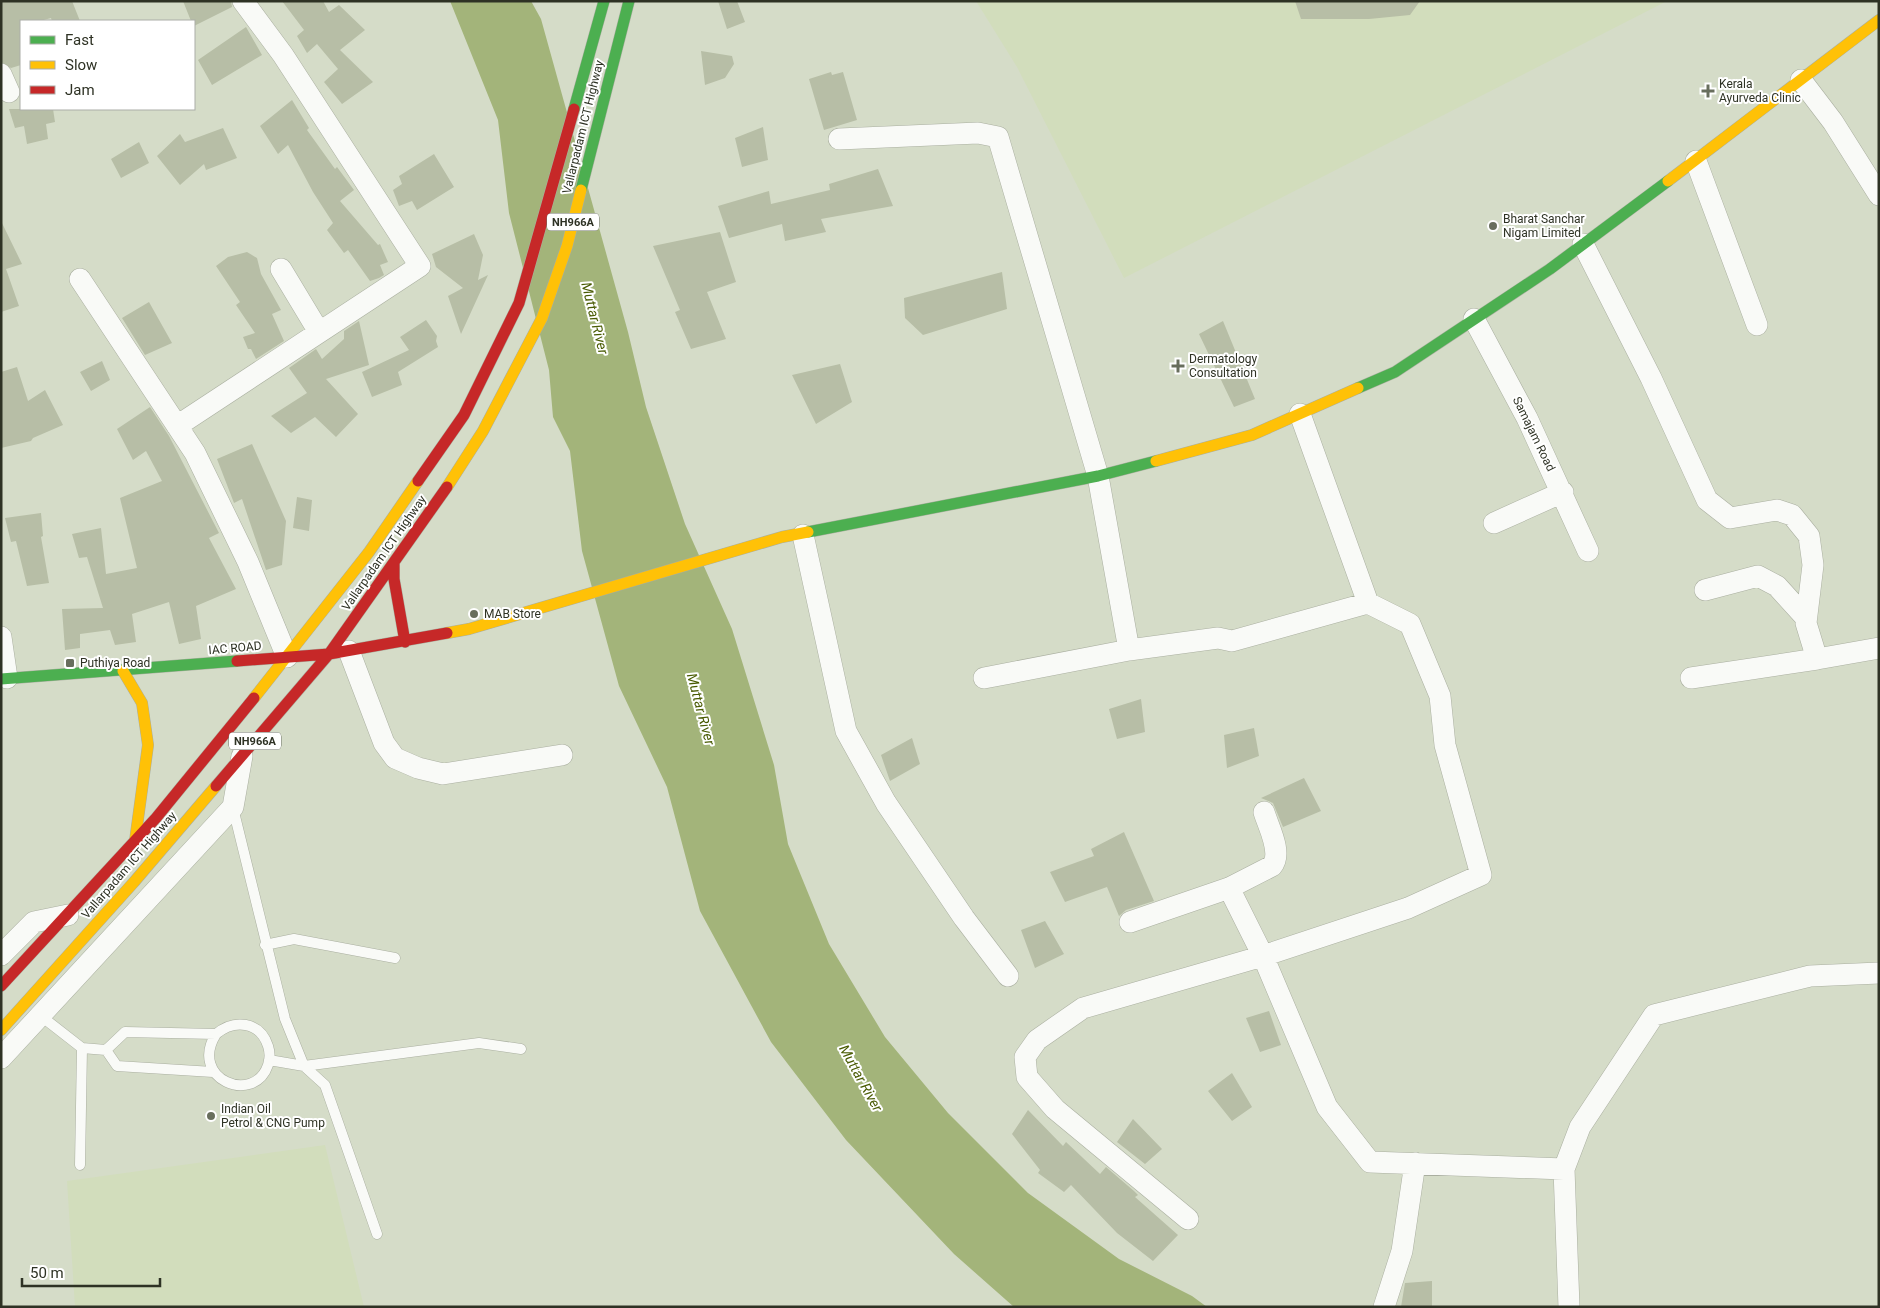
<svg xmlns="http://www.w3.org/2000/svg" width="1880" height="1308" viewBox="0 0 1880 1308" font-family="Roboto,sans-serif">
<rect width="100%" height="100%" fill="#d5dcc8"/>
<path fill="#d2ddbc" d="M976,1H1667L1124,278L1017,67Z
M325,1145L364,1307H75L67,1181Z"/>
<path fill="#a3b47a" d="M450,1H531L541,19L628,332L646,407L685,524L732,629L774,765L788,844L829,944L885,1037L948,1113L1028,1193L1119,1259L1192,1296L1207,1307H1014L954,1254L846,1140L771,1042L700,911L667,787L619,686L582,551L570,451L553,417L549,370L509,213L498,120Z"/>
<path fill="#b7bea6" d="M1,1H72L80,21H52L51,18L40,21H21V65L11,68L1,62Z
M183,1H231L232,7L194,26V21H191Z
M282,1H323L329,12L339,5L365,30L340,50L373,82L342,104L324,82L338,69L317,44L307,53L297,36L304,30Z
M718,1H737L745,22L727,29Z
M1295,1H1420L1410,15L1369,19H1301Z
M246,27L262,55L212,85L198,60Z
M701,51L732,56L734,64L725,78L705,85Z
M831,72L832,75L843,72L857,120L824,130L809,79Z
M292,100L309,128L307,130L335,169L337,167L354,190L340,201L378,245L380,244L388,262L380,265L384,275L379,278L370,281L348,250L344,253L327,230L333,223L313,192L288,145L278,154L260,126Z
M9,109H53L55,122L46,124L48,139L27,144L24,126L15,128Z
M763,127L768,160L742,167L735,138Z
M223,128L237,158L206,170L204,164L180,185L157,156L180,134L185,142Z
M139,142L149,163L121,178L111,159Z
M434,154L454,187L417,210L412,201L399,206L393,190L402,184L399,176Z
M878,169L893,206L821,219L826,232L785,241L782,224L729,238L718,206L769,191L771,204L830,190L829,184Z
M1,221L22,264L6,269L19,306L1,312Z
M720,232L736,282L707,292L726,339L691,349L675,312L680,310L653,246Z
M474,234L483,255L478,280L488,275L461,334L448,296L463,288L436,267L432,254Z
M247,252L257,258L261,274L281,310L272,314L284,341L256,359L251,349H248L243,337L255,333L236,305L240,302L216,266L228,257Z
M1002,272L1007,309L923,335L905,318L904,298Z
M149,302L172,343L145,355L122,318Z
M426,320L437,336L436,341L438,347L398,372L402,385L372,397L362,372L409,350L400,337Z
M359,321L369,365L326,379L358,414L336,437L315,417L291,433L271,416L307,393L289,368L316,349L322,359L344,339V331Z
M1223,321L1255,399L1234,407L1199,334Z
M102,361L110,380L91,391L80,372Z
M840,364L852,402L816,424L792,375Z
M17,367L28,401L45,390L63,425L33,438L31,441L1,448V372Z
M150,407L169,436L219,533L209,538L236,589L196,606L201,639L179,644L169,602L132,614L136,642L115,645L110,630L80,634V648L65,650L62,609L103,608L87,557L79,558L72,534L101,528L106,574L137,568L120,498L162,481L146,451L133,460L117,429Z
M252,444L286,521L282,565L266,570L242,499L234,503L217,459Z
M297,497L312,500L309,531L293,528Z
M41,513L43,536L41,537L49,583L27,586L16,541L11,542L5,518Z
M1141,699L1145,732L1117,739L1109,709Z
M1254,728L1259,756L1227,768L1224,735Z
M912,738L920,764L890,781L881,755Z
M1304,778L1321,811L1283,827L1273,803L1261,798Z
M1124,832L1154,901L1126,910L1119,916L1107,887L1065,902L1050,872L1094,856L1091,849Z
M1045,921L1064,954L1035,968L1021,930Z
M1269,1011L1281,1045L1260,1052L1246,1018Z
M1232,1073L1252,1107L1232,1121L1208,1091Z
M1028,1110L1063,1146L1066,1142L1100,1174L1106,1167L1134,1191L1138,1195L1135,1197L1178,1235L1153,1261L1117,1233L1071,1185L1064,1192L1038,1173L1040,1170L1012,1134Z
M1133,1119L1162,1149L1145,1164L1117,1142Z
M1432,1281V1307H1401L1405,1283Z"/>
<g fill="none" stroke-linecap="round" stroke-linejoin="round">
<defs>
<path id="lane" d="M233,808L285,1019L304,1066L325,1085L377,1234
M265,945L294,939L395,958
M41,1016L82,1048L80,1165
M82,1048L106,1050L125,1032L216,1034C234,1019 260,1021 268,1046C270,1052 270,1059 268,1065C254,1106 188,1079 216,1034
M106,1050L117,1066L213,1072
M269,1060L304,1066L479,1043L521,1049"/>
<path id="street" d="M1,74L9,92
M1801,80L1833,122L1879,195
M839,139L978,133L998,137L1098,476L1129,650
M1696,161L1757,325
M1583,244L1651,378L1707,500L1730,518L1777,510L1792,515L1809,536L1813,565L1806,623L1817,659L1879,648
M281,269L319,332
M80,279L195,453L248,562L287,657
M1474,319L1527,418L1588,551
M177,426L420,266L283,55L243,1
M1494,523L1563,492
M803,535L846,731L886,803L964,918L1008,976
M1705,590L1758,576L1777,586L1806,618
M1,637L7,678
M349,651L384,743L395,758L418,768L443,774L562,755
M984,678L1129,650L1218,638L1232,641L1368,603
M1691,678L1817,659
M1229,888L1263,956L1327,1107L1370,1162L1564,1169L1580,1127L1654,1015L1810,976L1879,973
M1130,922L1229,888L1272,866C1283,853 1268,826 1264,812
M1,955L34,922L68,915
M1,1058L233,807L242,756
M1564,1169L1569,1307
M1188,1219L1055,1109L1027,1077L1025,1057L1037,1040L1083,1008L1263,956L1408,908L1481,875L1445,745L1440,696L1410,624L1368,603L1300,414
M1384,1307L1402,1251L1415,1163"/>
<path id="fast" d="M574,109L604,1
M581,190L629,1
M1358,388L1395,372L1550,269L1668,181
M808,532L1098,476L1156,461
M1,679L237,661"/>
<path id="slow" d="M1668,181L1879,20
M1156,461L1252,435L1358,388
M447,487L483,431L542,318L567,246L581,190
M447,633L469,629L782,537L808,532
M123,671L142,703L148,745L135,841
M254,698L369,552L418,481
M1,1030L134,882L216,786"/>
<path id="jam" d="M418,481L464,415L519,303L574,109
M394,562V579L405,642
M237,661L329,654L447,633
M216,786L329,654L447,487
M1,986L156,818L254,698"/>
</defs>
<use href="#lane" stroke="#aaafa0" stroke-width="11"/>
<use href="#street" stroke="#aaafa0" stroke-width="22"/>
<use href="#fast" stroke="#aaafa0" stroke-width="12"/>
<use href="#slow" stroke="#aaafa0" stroke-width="12"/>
<use href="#jam" stroke="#aaafa0" stroke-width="12"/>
<use href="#lane" stroke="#f9faf7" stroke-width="10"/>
<use href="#street" stroke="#f9faf7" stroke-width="21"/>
<use href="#fast" stroke="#4caf50" stroke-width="11"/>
<use href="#slow" stroke="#ffc107" stroke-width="11"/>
<use href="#jam" stroke="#c62828" stroke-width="11"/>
</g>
<g fill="#686e5d" stroke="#fff" stroke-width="2">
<path d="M1705.5 83.5h5v5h5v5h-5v5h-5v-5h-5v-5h5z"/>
<circle cx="1493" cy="226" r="5"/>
<path d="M1175.5 358.5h5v5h5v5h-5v5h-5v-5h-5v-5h5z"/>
<circle cx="474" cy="614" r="5"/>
<rect x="65" y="658" width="10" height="10" rx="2.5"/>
<circle cx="211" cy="1116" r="5"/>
</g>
<g text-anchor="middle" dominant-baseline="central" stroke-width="4" stroke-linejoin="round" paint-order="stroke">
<g fill="#fff" stroke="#6d7066" stroke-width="1">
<rect x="547" y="213.5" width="52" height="17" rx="4"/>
<rect x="229" y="732.5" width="52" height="17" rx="4"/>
</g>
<g font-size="11" font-weight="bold" fill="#2e3224">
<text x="573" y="222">NH966A</text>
<text x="255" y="741">NH966A</text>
</g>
<g font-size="12" fill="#2e3224" stroke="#fff" text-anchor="start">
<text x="1719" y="84">Kerala<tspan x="1719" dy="14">Ayurveda Clinic</tspan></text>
<text x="1503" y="219">Bharat Sanchar<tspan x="1503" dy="14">Nigam Limited</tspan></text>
<text x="1189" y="359">Dermatology<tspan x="1189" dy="14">Consultation</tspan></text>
<text x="484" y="614">MAB Store</text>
<text x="80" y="663">Puthiya Road</text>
<text x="221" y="1109">Indian Oil<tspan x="221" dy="14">Petrol &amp; CNG Pump</tspan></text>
</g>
<g font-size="12" fill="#2e3224" stroke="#fff">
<text transform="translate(583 127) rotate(-76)">Vallarpadam ICT Highway</text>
<text transform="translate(1534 434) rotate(64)">Samajam Road</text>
<text transform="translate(384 553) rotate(-55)">Vallarpadam ICT Highway</text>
<text transform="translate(235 648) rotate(-5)">IAC ROAD</text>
<text transform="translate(129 865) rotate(-49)">Vallarpadam ICT Highway</text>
</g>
<g font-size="14" font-style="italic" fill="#495b03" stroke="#fff">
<text transform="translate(595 318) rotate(76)">Muttar River</text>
<text transform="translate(701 709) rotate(75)">Muttar River</text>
<text transform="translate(861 1078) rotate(61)">Muttar River</text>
</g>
</g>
<rect width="1880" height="1308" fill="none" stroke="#2e3224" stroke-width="5"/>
<rect x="20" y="20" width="175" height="90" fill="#ffffff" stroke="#abada7"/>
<rect x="30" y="36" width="25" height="8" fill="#4caf50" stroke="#abada7"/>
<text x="65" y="45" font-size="15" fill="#2e3224">Fast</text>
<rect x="30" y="61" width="25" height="8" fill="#ffc107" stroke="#abada7"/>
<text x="65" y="70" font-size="15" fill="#2e3224">Slow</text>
<rect x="30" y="86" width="25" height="8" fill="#c62828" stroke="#abada7"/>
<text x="65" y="95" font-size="15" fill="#2e3224">Jam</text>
<path d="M22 1278v8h138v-8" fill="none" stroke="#2e3224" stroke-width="2.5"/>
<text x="30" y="1278" font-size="15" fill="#2e3224" stroke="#ffffff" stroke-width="4" paint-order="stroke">50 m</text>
</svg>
